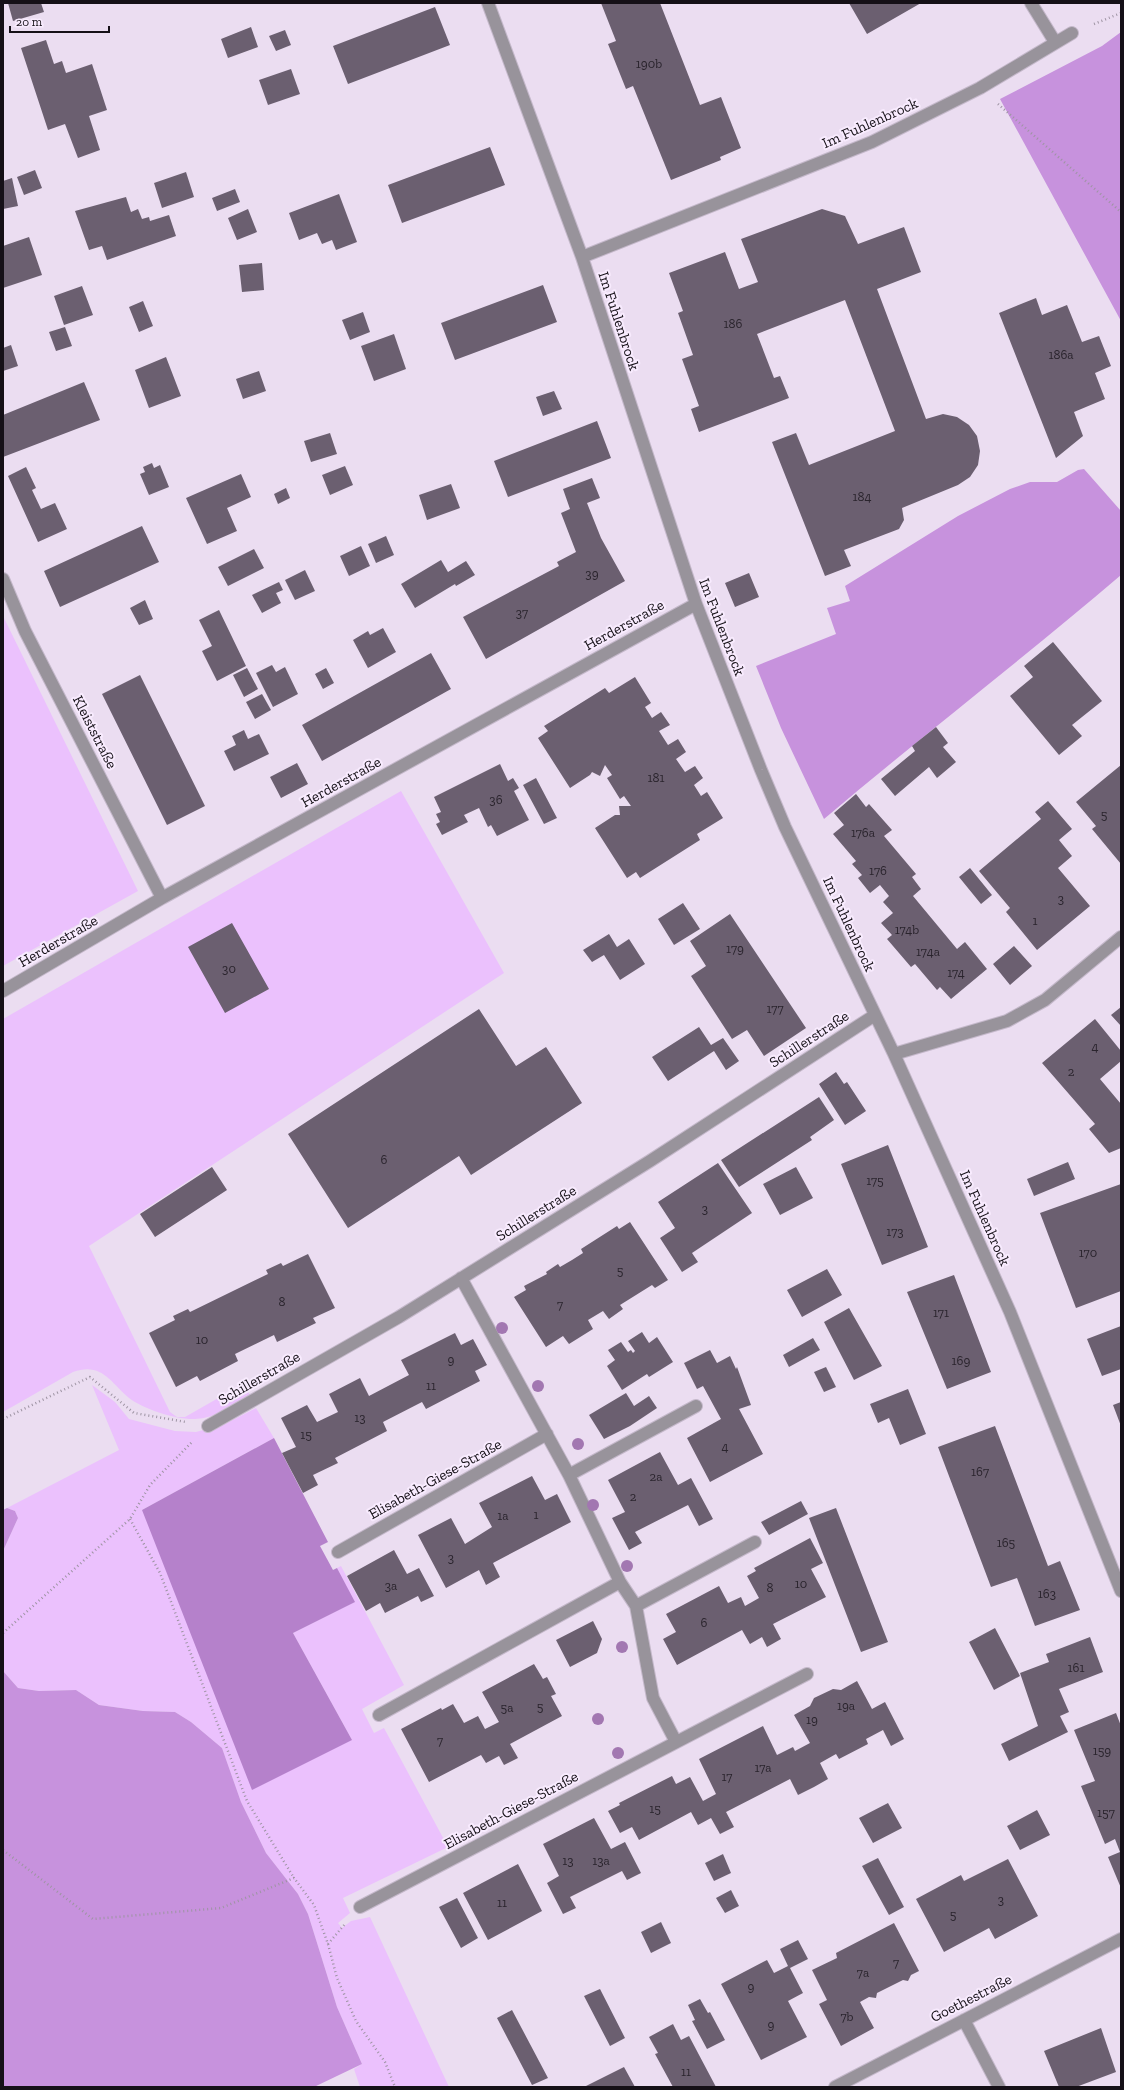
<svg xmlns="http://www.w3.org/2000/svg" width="1124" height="2090" viewBox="0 0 1124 2090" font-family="'Zilla Slab',serif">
<rect width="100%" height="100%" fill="#ebddf1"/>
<path fill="#ebc1fd" d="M3,616L138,891L3,966Z
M401,791L504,973L89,1246L170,1412L177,1417H185L243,1384L252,1398C234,1406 215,1418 195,1419C177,1420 143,1409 129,1398C110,1382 102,1362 73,1372L3,1412V1019Z
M92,1385L115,1402L129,1419L175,1431L196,1432L225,1424L256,1408L274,1438L142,1510L352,1740L293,1633L354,1602L337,1568L341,1566L404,1685L362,1709L374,1733L384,1728L448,1847L343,1898L350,1913L338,1923L342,1928L351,1921L370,1917L449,2087H360L354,2069L362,2064L337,2007L308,1914L298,1894L266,1853L241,1802L222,1748L191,1722L175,1712L143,1711L99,1705L76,1690L39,1691L18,1688L3,1671V1551L18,1518L15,1511L7,1508L119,1450Z"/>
<path fill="#c792dd" d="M1121,32V321L1000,99L1102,46Z
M1084,469L1121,511V575C1024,658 922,736 824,819L781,728L756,666L836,634L827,608L850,601L845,586L958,516L1010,489L1030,482H1057L1078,470Z
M7,1508L15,1511L18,1518L3,1551V1510Z
M3,1671L18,1688L39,1691L76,1690L99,1705L143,1711L175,1712L191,1722L222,1748L241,1802L266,1853L298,1894L308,1914L337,2007L362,2064L314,2087H3Z"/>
<path fill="#b581cb" d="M274,1438L328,1542L320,1546L333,1570L337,1568L355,1602L293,1633L352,1740L252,1790L142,1510Z"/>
<path fill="#6b5f70" d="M8,3H41L44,12L13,21Z
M601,3H660L700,105L721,97L741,148L720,157L721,160L671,180L633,86L626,89L608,44L616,41Z
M849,3H921L867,34Z
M435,7L450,45L348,84L333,46Z
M251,27L258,47L228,58L221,39Z
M285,30L291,45L276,51L269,36Z
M46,40L54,64L62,61L66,73L92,64L107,110L89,116L100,150L78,158L65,124L48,130L21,48Z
M291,69L300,94L268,105L259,80Z
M490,147L505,185L402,223L388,185Z
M35,170L42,188L24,195L17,177Z
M186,172L194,197L162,208L154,183Z
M12,178L18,206L3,209V181Z
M235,189L240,202L217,211L212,198Z
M339,194L357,242L336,250L332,240L322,244L317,233L299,240L289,213Z
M126,197L131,212L138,209L142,219L149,217L150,221L169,215L176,236L107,260L102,246L89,250L75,211Z
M248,209L257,232L237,240L228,218Z
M822,209L845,216L858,244L904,227L921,272L877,289L926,419L943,414L957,417L969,425L977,436L980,451L978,465L970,477L958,485L902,508L904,520L899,529L844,550L851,566L825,576L772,442L796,433L809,465L895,431L845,300L757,334L774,378L780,376L789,398L699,432L691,409L699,406L682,359L693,355L678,313L683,311L669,273L725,252L739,289L758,282L741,239Z
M29,237L42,275L3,288V246Z
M262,263L264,290L242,292L239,265Z
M543,285L557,322L455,360L441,323Z
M82,286L93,315L64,325L54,296Z
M1036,298L1042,315L1067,305L1082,342L1099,336L1111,366L1095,373L1105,399L1074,412L1083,436L1056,458L999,313Z
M143,301L153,326L139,332L129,307Z
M363,312L370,332L350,340L342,320Z
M65,327L72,346L56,351L49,332Z
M394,334L406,369L374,381L361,346Z
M11,345L18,366L3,371V348Z
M166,357L181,396L149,408L135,370Z
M259,371L266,391L243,399L236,379Z
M84,382L100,420L3,457V415Z
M554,391L562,409L543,416L536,397Z
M597,421L611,458L508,497L494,461Z
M330,433L337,454L311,462L304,441Z
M152,463L154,468L160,465L169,487L149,495L140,474L145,472L143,467Z
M345,466L353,485L330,495L322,475Z
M26,467L36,488L32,490L41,509L55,503L67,529L38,542L8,476Z
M241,474L251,497L227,508L237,531L207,544L186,498Z
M592,478L600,498L587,503L601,538L625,581L486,659L463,617L559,566L557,562L576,552L561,513L570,509L563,489Z
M451,484L460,508L427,520L419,495Z
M286,488L290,498L278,504L274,494Z
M142,526L159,562L60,607L44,571Z
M386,536L394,555L376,563L368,544Z
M361,546L370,566L349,576L340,556Z
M254,549L264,568L228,586L218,567Z
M441,560L448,572L466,561L475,575L456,586L455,584L415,608L401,584Z
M305,570L315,591L295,600L285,580Z
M749,573L759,597L735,607L725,583Z
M279,582L283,590L276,593L281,603L262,613L252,595Z
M145,600L153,619L139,625L130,608Z
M219,610L246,666L217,681L202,651L212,646L199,620Z
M383,628L396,652L368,668L353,640L368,631L370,635Z
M1053,642L1102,701L1072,725L1082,736L1059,755L1010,696L1033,677L1024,666Z
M431,653L451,689L322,761L302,725Z
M272,665L276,672L285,667L298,694L273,707L256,673Z
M247,668L258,689L244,697L233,675Z
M326,668L334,683L323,689L315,674Z
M140,675L205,806L167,825L102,694Z
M635,677L651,703L645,707L652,718L661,712L670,725L659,731L668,745L678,739L686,752L676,759L685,772L695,766L703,778L694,785L701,796L707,792L723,818L697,834L700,840L640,878L636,872L627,878L595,828L615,815H620L619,806H631L624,796L620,799L607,778L612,775L605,765L600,776L592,772L590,775L570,788L538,738L548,731L544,726L605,688L609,693Z
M262,694L271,710L255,719L246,702Z
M936,727L948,743L943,747L956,762L937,778L929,767L895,796L881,779L915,751L912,746Z
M244,730L248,739L259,734L269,754L234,771L224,751L236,745L232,736Z
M297,763L308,784L281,798L270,777Z
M500,764L508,781L513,778L519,788L514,791L529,820L497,836L491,825L488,827L479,808L464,815L468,822L442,835L436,824L440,822L436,814L441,812L434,797Z
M1121,765V864L1092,829L1096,826L1076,802Z
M536,778L557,818L544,824L523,785Z
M856,794L866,807L869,804L892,830L884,836L916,874L912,877L921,889L913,896L957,949L965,942L987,969L951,999L940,987L937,990L915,964L911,967L887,939L892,935L881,923L893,913L883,902L889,896L880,885L870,893L858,878L862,875L852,864L856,861L833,834L844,825L834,813Z
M1048,801L1072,829L1059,840L1072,856L1058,868L1090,906L1037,950L1006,912L1010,908L979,871L1041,819L1035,812Z
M970,868L992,895L981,904L959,877Z
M683,903L700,929L674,945L658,919Z
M730,914L806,1028L764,1056L747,1030L732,1039L691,976L706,966L690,941Z
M232,923L269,989L225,1013L188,947Z
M609,934L617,947L629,939L645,964L620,980L604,955L592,962L583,950Z
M1014,946L1032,966L1010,985L993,964Z
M1121,1007V1026L1111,1015Z
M479,1009L516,1066L546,1047L582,1103L471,1175L459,1156L348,1228L288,1134Z
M1095,1019L1121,1051V1061L1100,1079L1121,1104V1148L1109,1153L1089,1129L1095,1124L1042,1063Z
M699,1027L711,1045L723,1038L739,1061L726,1070L714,1051L668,1081L652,1057Z
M836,1072L844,1084L847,1082L866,1111L845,1125L819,1084Z
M819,1097L834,1120L810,1137L812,1140L739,1187L721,1160Z
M888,1145L928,1247L882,1265L841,1164Z
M1068,1162L1075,1179L1034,1196L1027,1179Z
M718,1163L752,1213L692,1253L698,1262L682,1272L660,1238L675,1228L658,1202Z
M212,1167L227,1190L155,1237L140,1214Z
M796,1167L813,1198L780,1215L763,1184Z
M1121,1184V1291L1076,1308L1040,1213Z
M630,1222L668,1280L655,1288L652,1285L620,1305L623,1309L609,1319L603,1311L588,1320L593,1329L569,1344L563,1336L546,1347L514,1297L526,1290L524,1286L547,1274L546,1272L558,1264L560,1267L572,1260L583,1253L581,1249L617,1226L619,1229Z
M308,1254L335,1308L313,1318L316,1323L277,1342L274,1335L235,1354L238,1361L200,1381L197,1376L176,1387L149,1333L175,1320L173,1316L188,1309L190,1312L268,1274L266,1270L281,1263L283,1266Z
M827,1269L842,1295L802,1317L787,1290Z
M954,1275L991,1372L947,1389L907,1292Z
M849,1308L882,1366L854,1380L824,1322Z
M1121,1326V1369L1102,1376L1087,1339Z
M642,1332L649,1343L657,1337L673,1362L649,1377L647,1374L622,1390L607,1366L615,1360L608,1350L621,1342L628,1352L631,1350L633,1353L635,1351L628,1341Z
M455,1333L461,1345L473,1339L487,1365L475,1371L480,1381L426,1409L422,1402L383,1422L387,1431L335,1458L338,1463L313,1475L318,1485L303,1493L282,1453L296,1447L281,1418L307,1405L317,1422L338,1412L329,1394L360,1378L369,1396L409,1375L401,1360Z
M813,1338L820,1350L789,1367L783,1355Z
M710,1350L717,1363L730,1356L736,1369L737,1367L751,1405L739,1409L763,1454L710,1482L687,1438L721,1419L703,1386L697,1389L684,1363Z
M826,1367L836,1387L824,1392L814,1372Z
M908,1389L926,1434L900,1445L889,1418L878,1423L870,1404Z
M626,1393L634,1406L649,1396L657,1408L630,1426L604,1439L589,1415Z
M1121,1402V1426L1113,1405Z
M995,1426L1048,1566L1060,1561L1080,1610L1035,1626L1017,1578L991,1587L938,1447Z
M660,1452L678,1485L691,1478L713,1519L699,1526L688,1505L635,1532L642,1543L629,1550L612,1518L625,1512L608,1480Z
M532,1476L545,1500L557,1494L571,1522L493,1563L500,1577L486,1585L479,1570L446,1588L418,1535L451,1518L465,1544L492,1527L479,1503Z
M801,1501L808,1514L769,1535L761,1522Z
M836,1508L888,1642L861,1652L809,1518Z
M810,1538L823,1563L811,1569L826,1597L773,1624L781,1639L767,1647L762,1637L750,1644L742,1630L677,1665L663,1639L676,1632L666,1614L719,1586L728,1603L741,1597L745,1606L759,1598L747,1576L756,1571L754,1568Z
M394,1550L407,1574L419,1568L434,1596L421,1602L418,1596L385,1613L380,1603L366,1611L347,1576Z
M593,1621L602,1639L597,1653L570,1667L556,1640Z
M995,1628L1020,1676L994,1690L969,1642Z
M1090,1637L1103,1672L1059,1689L1069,1712L1060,1716L1068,1732L1009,1761L1001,1744L1038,1726L1020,1673L1049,1662L1046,1654Z
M534,1664L543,1679L547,1677L556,1694L551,1696L562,1716L510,1744L518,1758L504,1765L499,1756L486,1763L481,1755L429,1782L401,1729L441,1708L442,1710L453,1704L464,1723L478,1716L485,1729L499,1722L482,1692Z
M857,1681L872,1709L885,1702L904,1739L891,1746L883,1730L866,1739L868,1744L839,1759L836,1754L820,1763L828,1779L814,1787L798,1795L790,1779L726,1812L734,1827L720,1834L711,1818L698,1825L691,1812L639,1840L632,1827L620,1833L608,1811L620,1805L619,1803L672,1776L676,1784L690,1777L703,1801L716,1794L699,1759L763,1726L777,1755L793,1747L795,1751L810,1743L794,1715L810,1706L814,1698L833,1689L841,1690Z
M1116,1713L1121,1726V1888L1108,1857L1120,1852L1115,1839L1105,1844L1081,1786L1095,1781L1074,1730Z
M888,1803L902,1828L873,1843L859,1818Z
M1037,1810L1050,1835L1020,1850L1007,1826Z
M594,1818L611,1849L625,1842L641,1873L627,1880L622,1871L570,1897L576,1908L563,1914L547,1883L559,1876L543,1844Z
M723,1854L731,1873L714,1881L705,1863Z
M878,1858L904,1907L889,1915L862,1866Z
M1008,1859L1038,1916L995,1939L989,1928L944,1952L916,1899L961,1875L964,1881Z
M518,1864L542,1911L488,1940L463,1893Z
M731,1890L739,1906L725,1913L716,1898Z
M457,1898L478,1938L461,1948L439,1907Z
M661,1922L671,1943L651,1953L641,1932Z
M894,1923L919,1971L911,1975L908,1981L903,1980L877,1993L876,1998L869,1997L860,2002L874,2028L841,2046L819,2004L827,2000L812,1970L837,1958L836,1953Z
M798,1940L808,1959L790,1968L803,1993L788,2001L807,2037L761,2060L721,1984L767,1960L774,1973L788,1966L780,1949Z
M600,1989L625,2038L610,2046L584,1996Z
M700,1999L708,2013L710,2012L725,2040L707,2049L692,2021L695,2020L688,2005Z
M512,2010L548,2078L532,2085L497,2018Z
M673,2024L681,2040L689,2036L716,2087H673L655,2054L658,2053L649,2037Z
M1101,2028L1116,2072L1076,2087H1059L1044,2051Z
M624,2067L635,2087H584Z"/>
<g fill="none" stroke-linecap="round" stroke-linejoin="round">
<defs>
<path id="minor" d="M488,3L582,257L696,604L761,770L785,827L894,1054L1010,1312L1121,1591
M1031,3L1055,42
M582,257L872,142L980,88L1072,33
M3,579L25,631L162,898
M3,991L162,898L696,604
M894,1054L1007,1021L1045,1000L1121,937
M461,1278L569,1475L620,1582L636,1606L653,1698L676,1742
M208,1426L399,1317L650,1161L875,1015
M569,1475L696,1406
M338,1552L547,1434
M636,1606L755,1542
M379,1715L620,1582
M360,1907L807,1674
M964,2020L999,2087
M835,2087L1121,1939"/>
</defs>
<use href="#minor" stroke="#c4b8ca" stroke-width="14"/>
<path stroke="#9e94a3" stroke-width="2.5" stroke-dasharray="1 3" stroke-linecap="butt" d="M1094,24L1121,13
M998,104L1121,212
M3,1419L90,1377L134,1413L186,1422
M130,1519L160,1573L247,1801L294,1878
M3,1633L130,1519L150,1485L192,1442
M3,1850L93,1919L221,1908L294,1878L314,1905L328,1944L337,1978L356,2021L385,2062L395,2087
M328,1944L345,1924"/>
<use href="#minor" stroke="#98939b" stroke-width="12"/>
</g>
<g fill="#a277b1">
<circle cx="502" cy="1328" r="6"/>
<circle cx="538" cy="1386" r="6"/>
<circle cx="578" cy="1444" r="6"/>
<circle cx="593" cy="1505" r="6"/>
<circle cx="627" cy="1566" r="6"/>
<circle cx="622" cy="1647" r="6"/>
<circle cx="598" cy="1719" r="6"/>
<circle cx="618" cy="1753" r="6"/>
</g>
<g text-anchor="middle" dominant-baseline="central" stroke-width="4" stroke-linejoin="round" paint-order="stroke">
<g font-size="13" fill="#2a242d">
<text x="649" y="63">190b</text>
<text x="733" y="323">186</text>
<text x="1061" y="354">186a</text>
<text x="862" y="496">184</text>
<text x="592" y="573">39</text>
<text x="522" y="612">37</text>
<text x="656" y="777">181</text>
<text x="496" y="799">36</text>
<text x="1104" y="814">5</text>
<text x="863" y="832">176a</text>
<text x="878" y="870">176</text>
<text x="1061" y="898">3</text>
<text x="1035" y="920">1</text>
<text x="907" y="929">174b</text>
<text x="735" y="948">179</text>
<text x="928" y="951">174a</text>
<text x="229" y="968">30</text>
<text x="956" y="972">174</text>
<text x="775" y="1008">177</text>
<text x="1095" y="1046">4</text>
<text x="1071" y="1071">2</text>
<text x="384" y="1159">6</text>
<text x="875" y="1180">175</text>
<text x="705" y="1208">3</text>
<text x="895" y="1231">173</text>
<text x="1088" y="1252">170</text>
<text x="620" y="1270">5</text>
<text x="282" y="1301">8</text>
<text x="560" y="1304">7</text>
<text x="941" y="1312">171</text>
<text x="202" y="1339">10</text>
<text x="451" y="1359">9</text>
<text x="961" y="1360">169</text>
<text x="431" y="1385">11</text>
<text x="360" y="1417">13</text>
<text x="306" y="1434">15</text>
<text x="725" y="1446">4</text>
<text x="980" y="1471">167</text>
<text x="656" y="1476">2a</text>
<text x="633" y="1496">2</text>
<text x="536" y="1514">1</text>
<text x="503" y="1515">1a</text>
<text x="1006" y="1542">165</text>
<text x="451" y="1557">3</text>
<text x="801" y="1583">10</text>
<text x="391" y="1585">3a</text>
<text x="770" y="1587">8</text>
<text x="1047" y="1593">163</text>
<text x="704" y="1622">6</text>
<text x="1076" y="1667">161</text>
<text x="846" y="1705">19a</text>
<text x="540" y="1706">5</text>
<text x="507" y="1707">5a</text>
<text x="812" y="1719">19</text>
<text x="440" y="1740">7</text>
<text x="1102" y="1750">159</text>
<text x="763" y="1767">17a</text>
<text x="727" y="1776">17</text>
<text x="655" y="1808">15</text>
<text x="1106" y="1812">157</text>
<text x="568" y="1860">13</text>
<text x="601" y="1860">13a</text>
<text x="1001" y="1899">3</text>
<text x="502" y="1902">11</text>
<text x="953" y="1914">5</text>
<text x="896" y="1962">7</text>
<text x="863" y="1972">7a</text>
<text x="751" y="1986">9</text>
<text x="847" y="2016">7b</text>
<text x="771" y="2024">9</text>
<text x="686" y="2071">11</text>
</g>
<g font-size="15" fill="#151017" stroke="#f8ebfe">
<text transform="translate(870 123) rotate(-24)">Im Fuhlenbrock</text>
<text transform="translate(619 321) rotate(72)">Im Fuhlenbrock</text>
<text transform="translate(624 625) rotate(-29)">Herderstraße</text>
<text transform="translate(722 627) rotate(69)">Im Fuhlenbrock</text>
<text transform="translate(95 732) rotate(63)">Kleiststraße</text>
<text transform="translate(341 782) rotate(-29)">Herderstraße</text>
<text transform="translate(849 924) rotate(65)">Im Fuhlenbrock</text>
<text transform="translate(58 941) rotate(-30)">Herderstraße</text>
<text transform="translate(809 1039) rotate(-33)">Schillerstraße</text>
<text transform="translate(536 1213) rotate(-32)">Schillerstraße</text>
<text transform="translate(985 1218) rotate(66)">Im Fuhlenbrock</text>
<text transform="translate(259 1378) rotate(-30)">Schillerstraße</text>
<text transform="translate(435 1479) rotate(-29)">Elisabeth-Giese-Straße</text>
<text transform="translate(511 1810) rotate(-28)">Elisabeth-Giese-Straße</text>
<text transform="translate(971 1998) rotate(-27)">Goethestraße</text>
</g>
</g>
<rect width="1124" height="2090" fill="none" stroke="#151017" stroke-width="8"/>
<path d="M10 26v6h99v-6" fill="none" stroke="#151017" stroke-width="2"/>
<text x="16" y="26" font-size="12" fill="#151017" stroke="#f8ebfe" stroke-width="3" paint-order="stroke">20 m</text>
</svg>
